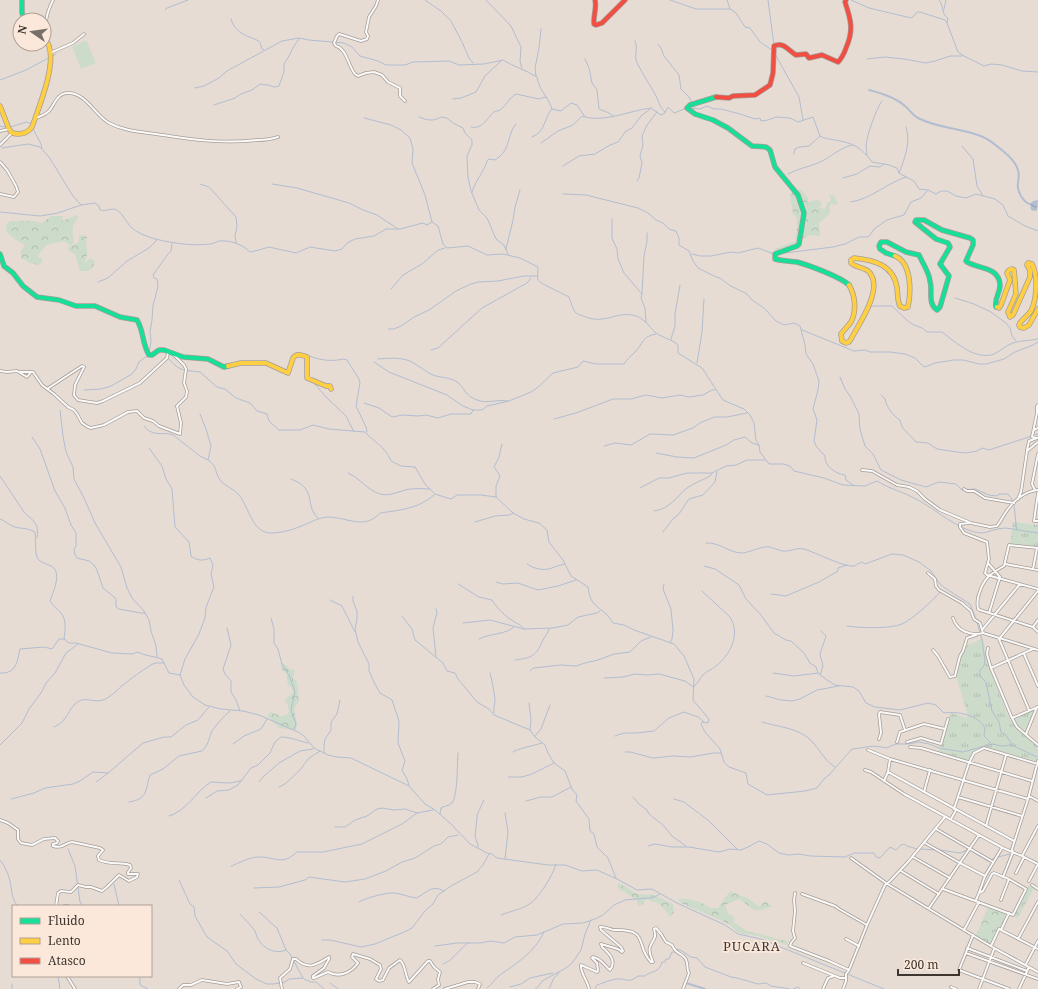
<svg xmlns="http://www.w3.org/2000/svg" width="1038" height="989" viewBox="0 0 1038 989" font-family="'Noto Serif',serif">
<defs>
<pattern id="grass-tufts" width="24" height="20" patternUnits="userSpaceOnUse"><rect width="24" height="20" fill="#cddbcb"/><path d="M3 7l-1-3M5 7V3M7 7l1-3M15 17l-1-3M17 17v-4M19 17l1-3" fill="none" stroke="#b1bdaf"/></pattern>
<pattern id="forest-crowns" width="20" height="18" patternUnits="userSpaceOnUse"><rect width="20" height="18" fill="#cddbcb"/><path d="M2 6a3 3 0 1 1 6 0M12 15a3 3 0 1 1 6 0" fill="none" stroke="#b1bdaf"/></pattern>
<pattern id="water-waves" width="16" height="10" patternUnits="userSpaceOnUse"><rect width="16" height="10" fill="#b2bdd0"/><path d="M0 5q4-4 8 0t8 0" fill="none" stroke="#929aa9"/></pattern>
</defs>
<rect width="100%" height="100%" fill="#e6dcd4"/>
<path fill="url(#grass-tufts)" d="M1013,522L1038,525V547L1021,545L1024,537L1011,536Z
M983,638L989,667L1010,720L1035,709L1024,735L1038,746V762L985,747L973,752L968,761L939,752L951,713L967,718V712L956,676L962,648Z"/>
<path fill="url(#forest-crowns)" d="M800,189L808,198L807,203L818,199L822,204L819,208L825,209L826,205L831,200L829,194L835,197L838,204L834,205L831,203L830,206V213L819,223L820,236L811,235L798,240C797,249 783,249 776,251L773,250L795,241L797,229V219L793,214L790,194Z
M77,215L78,217C69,232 73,228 74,242L70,246L64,241C57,242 55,244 48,244L38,255V257L42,258V262L39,265L30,263L21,258V251L25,245C17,240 5,236 6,225L10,221H34L42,223L51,216H63L62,221Z
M79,234L87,237C85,243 87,247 87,254C87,257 85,259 85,263L90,258L95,261L93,267L88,271H80L75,254L69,251L68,247L79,242Z
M1011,536L1024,537L1021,545L1011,544L1010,542Z
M280,663L286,665L289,669L295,670L293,679L297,681L299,701L294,709C295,717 298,721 296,730L279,728L268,716L270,712L281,716L288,714L289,709L287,703L284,701L293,692L291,687L288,685L286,673L282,670Z
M619,883L637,894L654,895L673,904L674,912L670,917C665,910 659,901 650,901L647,898L643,904L639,906L637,903V900L618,888L617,885Z
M1029,885L1034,888L1018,918L1013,916Z
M730,891L749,899L760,907L765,901L772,906C753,915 754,909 739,899L725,905L728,913L735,918L733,922L747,931L787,941L788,944L787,945L758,936L740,933L727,923L681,903L678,898L698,901L711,908H718Z
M988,907L1007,914L1001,928H999L990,944L976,936Z"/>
<path fill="#cddbcb" d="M86,40L96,63L81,69L72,47Z"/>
<path fill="url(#water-waves)" d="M1038,200L1037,210L1035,211L1031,210L1030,204L1033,201Z"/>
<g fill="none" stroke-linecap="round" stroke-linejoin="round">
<path stroke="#b2bdd0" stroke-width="1" d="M425,0L441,11L451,21L462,42L469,58L473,63
M486,0L511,26L521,47L520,62L522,68
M670,0L696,9H730L736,13L745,27L750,28L760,42L772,50
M727,0L730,9
M768,0L774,45
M851,0L869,8L911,18L914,16L917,12H920L942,19L945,20L947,23L958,52L964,56L984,66L991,64L1002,65L1022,71L1038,72
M939,0L941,3L944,14L948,19L947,23
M944,9L946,0
M165,10L167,8L188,0
M231,19C236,38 258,37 260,43C261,45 261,47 262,49L264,50
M635,41C638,48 635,53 636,60C639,69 651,86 656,96C659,102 660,108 665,112
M658,44L661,48L664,56L679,75L681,89L689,97L694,107
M775,54L799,97L803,120
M585,59L589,68L592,83L597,90L599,109L609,113L613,116
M867,59L885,57L904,59L926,63L935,61L950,56H962
M536,76L535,68L539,48L541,29
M0,80L26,70L56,54
M195,88L204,86L219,78L227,71L282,41L299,38L309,40L344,43L352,47L360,56L378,61L386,65H405L413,62L449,61L459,65L484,64L503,60C514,67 526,70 537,77C539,91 548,96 552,109L561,111L571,103L577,105L585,117C607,122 628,111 651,108L661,115L665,113L668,107L674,113L687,108
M453,99L461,98L476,92L485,76L501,61
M214,105L235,98L241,94L252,90L260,84L268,85L274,87L279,86L284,72V64C290,56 292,47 299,39
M690,108L700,109L707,106L714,109H721L740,114L755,119L760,118L761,121L768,120L776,117L790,118L798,122L813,117L820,136C825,139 830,139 835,140C853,143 861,147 872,162L889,165L897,168L899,173L914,181L919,189L928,190L936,194L941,191H947L956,196L966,198L976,194L995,199L1003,205L1008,216L1025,226L1038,231
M419,117C427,120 433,122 441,117L447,118L453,123L463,128L465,133L472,140V145L467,156L468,177L471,191L479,210L487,218L496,239L504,245L508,254
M364,118L391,125L401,130L410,138L413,149L412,163L425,195L432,222
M0,126L6,127
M10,127L27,122L31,124
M471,127C482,130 487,118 494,112C497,110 497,112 500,110C506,106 509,98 516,94L539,99L546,97
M33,129L41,144L42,148
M532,137C546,132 544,117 552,109
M541,143L558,131L573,125L582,116L584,117
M962,146L973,159L977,186L983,196
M2,148L28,144L40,147L49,157L73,196L81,205
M794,154L795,149L799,147L809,146L820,136
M867,155C867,152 866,149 866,146C866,137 877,107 882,101
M563,166L579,156L595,154L610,145L618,142L626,131L632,128L641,116L650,109
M899,173C905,158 911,142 906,127
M788,174C797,169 808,167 818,163C830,158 839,148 852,145
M843,178L857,174L870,166L880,167L884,164
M637,181L639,178L642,163L640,156L643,145L642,136L647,125L657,112
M200,184L209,187L236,217L237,226L235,236L236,243
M272,184L297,188L349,203L363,210L377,215L398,229
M472,192C475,181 484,172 487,161L489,159L495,160C512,149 506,136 516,124
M563,194L586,195L638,208L648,213L656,220L663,223L669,229L676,231L679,238V245L689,251L693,261L698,268L716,277L720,278L729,285L747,294L752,300L764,308L776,321L784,325L794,323L800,326L805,345L806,354L813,364L819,381L818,390L813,409L817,420L814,441L816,446L825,456C824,466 836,474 845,475L846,480L853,485
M851,202C871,199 887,183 906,177
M0,212L40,216L58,213L81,205L95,203L99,206L100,210C106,212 112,207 117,210C123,214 126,222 131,227C142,238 167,242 183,244C191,245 202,245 210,244C213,244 216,242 219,241C230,240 242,244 250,252L259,250L269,247L296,253L310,247L335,251L342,249L347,243L355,239L374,236L386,229H400L423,223L427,225L432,222L438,226L443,244L447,248L468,246L487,255L503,254L520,258L538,267C538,271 537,277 538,280C539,283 564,294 569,297C571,302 572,307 575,312C577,314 580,315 583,316C604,325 615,312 632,315C644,317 648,326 656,333C663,338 672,339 678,345V353L702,368L723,400L744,409L750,415L754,423L756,440L759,445L760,452L769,464H783L790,466L794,471L824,478L843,485L865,486L877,481C889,489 904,492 916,499C936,509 958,531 981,533C988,533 996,528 1005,528C1016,529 1027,532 1038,533
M612,219V238L617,249L618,259L624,273L642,294L641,298L645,308L646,322
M506,249L513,220L515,207L520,190
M692,254L700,256H711L731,252L738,253L758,248L774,254
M777,254L833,247L845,244L859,237H867L870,235L874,229L887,220L904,215L911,202L921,198L927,191
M98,282L108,278L127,261L149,248L157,240
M391,289L403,275L422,264L438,250L445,248
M642,294L644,256L647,241V233
M955,298L974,304L991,312L1006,323L1010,328L1012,336L1016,341
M871,306H892L908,321L914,325L922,328L927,332H942C955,342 976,361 994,354C1001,351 1006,345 1013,343C1022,340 1030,341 1038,339
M388,329H394L401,326L414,317L429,310L456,291L471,284L478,282L498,281L524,276H537
M802,330L854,351L865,350L870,352H890L905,354L915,358L923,366L925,367L935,363L954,360H963L979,364H986L1004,359L1015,352L1033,345L1038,342
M671,339L675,326V314L680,285
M431,350L438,348L482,308L527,283L531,278
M149,352L151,342L150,332L152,320L153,306L158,286L157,279L154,278L153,275L168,254L171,251L172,244
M307,355C318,360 331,362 343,359L347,360L359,379L360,383L356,406L366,427L367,432
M169,359C180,372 184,370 200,372L217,387L225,389L236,398L250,403L257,411L267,414L269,421L279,430H300L313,425L329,429L365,432C376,444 384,445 391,461L401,466L415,467L425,484L435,494L451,499L457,495H481L496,497L513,513L524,519L539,523L547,530L549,542L563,560L571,576L588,587C590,603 594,604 605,613C608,615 611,620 613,623L624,625L634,630L674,644L684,656L694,679L693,700L709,719L708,723L702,722L701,724L705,732L720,749L724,762L729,767L746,773L748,784L767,795L805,791L817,788L824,779L829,775L852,749C866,748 872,744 886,748L896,744H908L919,742L929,744L939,748L963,752L992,744L1002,746L1012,745L1037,757
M378,359C389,358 402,357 412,362C419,366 426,372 433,375C441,378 450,377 457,382C466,389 464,395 477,400C487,404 497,399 508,401
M374,362L389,372L447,395L463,406L473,410
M305,363L306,372
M697,363L702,332L704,299
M840,377L845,389L850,396L859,414L860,429L865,446L873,454L881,470L901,480L926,487L939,482L956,484L962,490L975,489L989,495L996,496L1000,494H1008C1017,503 1014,518 1017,530
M312,381L327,398L346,416L354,432
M84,390L101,389L111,386L132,374L136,369L139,362L148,355
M881,395L885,399C886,406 893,416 900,420L902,427L916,442L928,443L937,449L957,452L966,453L977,451L982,448L989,450L1038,434
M364,403L379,408L392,417L403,415L418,416L426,415L438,418L451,414H471L473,410H482L487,406L509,401L531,392L537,388L553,373L578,367L583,361L596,364H624C627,359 631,356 635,352C643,344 642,336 656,334
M60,410L63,436L66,452L73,467L74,479L84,498L95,523L121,567L127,588L132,598L144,611L149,620L151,631L156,646L157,657
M200,414L206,429L211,446L208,460C218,467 214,471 220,480C225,486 234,489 239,495C249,507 252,533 271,533C283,533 295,529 306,524C314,521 320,517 329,517C350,518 364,530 380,513C400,510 418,509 434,495
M554,419L576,413L613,399H631L646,395L662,398L680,395L689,397L703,395L712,390H715
M144,426C154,438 161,431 173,435L200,456L208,460
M32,437L40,449L55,491L65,508L71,525L76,533V546L74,549L75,555L77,558L89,561L94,565L97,570L103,588L114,597L116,599V607L119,609L141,613H145
M604,446L615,443L631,445L650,434L673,435L693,428L700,423L714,417H727L747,413
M149,448L162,466L166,479L172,489L175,527L189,542L191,556C198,561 202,561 210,558L213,565L211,574L214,587L206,607L205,618L199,634L185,659L180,675
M656,453L677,457L694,458L726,445L734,440L745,437L752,443L759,445
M348,473C360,478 367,490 380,494C391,497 400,490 411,489C417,488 424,489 430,489
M0,476C8,488 16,500 24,512C27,516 33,519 35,523C38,527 38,534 37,538
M291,479C296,481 302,484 305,488C313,497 307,508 318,518
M640,488L659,478H669L687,473H712L726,466L736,465L747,460H765
M496,497V486L500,476L494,467L499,457L502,444
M654,511C670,509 676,497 687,488C694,483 703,480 710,476L712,473
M0,519C5,521 7,523 12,526C18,529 26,527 35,532C36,539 35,552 37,557C39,562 44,563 49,565C64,570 53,592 50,601C53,606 58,609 61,613C67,620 65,630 64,639L69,643H76L112,653L133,654L137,652C146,656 153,656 162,659L169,673L180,675L184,685L193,697L205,705L221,709L243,711L259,715L298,732L304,736L314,748L328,755L337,757L351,758L409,786L425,804L435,810L451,824L470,844L487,853L492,854L497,858L548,865H565L582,871L597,870L617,879L637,890L652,889L677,903L725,925L738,934L761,939L884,989
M475,522L495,516L510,515L513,513
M663,532L673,519L679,514L689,499L703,495L715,482L717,472
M706,543C719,542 728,552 741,553C748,553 757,548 765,547C771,546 776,550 783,551C790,552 797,547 804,549C815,552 845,568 854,566C856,565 859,563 862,562L865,564L892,554L903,555L919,562L931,571L940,584L945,588L970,604L976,619
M527,564C534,569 544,571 552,568C557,566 560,565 565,564
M704,566L715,569L739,585L746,599L761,615L774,633L786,640L791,641L804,653L810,663L816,667L818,673L827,680L835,685L853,687L859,691L866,703L875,707L900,710L928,703L936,705L944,713C958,711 978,715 985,728L984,736L991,743
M496,582L503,584L518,583L538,590L558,586L576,580
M458,584L479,597L492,600C497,608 505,616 513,621C518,624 521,625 524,629
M664,584L663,589L671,609L673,630L672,639L670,643
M771,594L786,596L819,582L838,571V568L847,565
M353,596V601L357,611V619L355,629L358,642L369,664V671L375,684L380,693L392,700L399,721L398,743L405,761L402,770L407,779L409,785
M330,600L342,606L355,632
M402,616L412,629L415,640L443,663L447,671L455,673L458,679L477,702L489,709L494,715L530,730L535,737L545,745L548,753L554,763L565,771L572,789L577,795L576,801L589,819L590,831L594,834L597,847L608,858L616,878
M271,618L274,629V643L278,649L282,664L289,675L295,692L291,710L296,724L294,729
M977,622L982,640L985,661L984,666L980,670V676L986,682L992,711L999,722L1001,732L1006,735L1012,745
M463,623L490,620L524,629L553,628L568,625L578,617L597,613L600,611
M847,626C859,628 891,629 902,624C910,621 934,600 940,592
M227,628L231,645L223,669L225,674L231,681V692L236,700L240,711
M479,639C490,633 505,635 514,627
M436,657L433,628L437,613L436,609
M515,660C532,658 536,656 543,640C545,636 548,633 549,629
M530,671L533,668L561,665L576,666L585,663L598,660L614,654L630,652L641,641L651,637
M0,673C17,674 17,661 20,649L44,647L52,649L59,639H64
M490,673C492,681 494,690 495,700C495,704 493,708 494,713
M773,673L794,676L818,673
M820,675L823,666L820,654L826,636L821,631
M604,678L623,677L635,674L647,675L659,674L685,681L693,687C698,684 699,679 703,675C706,671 712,670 716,666C730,655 741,635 730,617L702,591
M766,696L781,700L792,701L800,699L817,690L839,686
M529,703L531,720L530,730
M762,722C778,727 793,727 807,737C818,745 822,759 835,767
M54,727C69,721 67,708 79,701C86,697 95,703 103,700C111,697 117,690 123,685C132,678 141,671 151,665L155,663H164
M535,736L541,729L550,705
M615,736L624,733H637L654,731L669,718L684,712L698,717L704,722
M233,744L244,736L261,729L267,719
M0,745L22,723L29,709L41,693L46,683L55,673L66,653L78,644
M513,752C516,749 536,745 542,743
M625,752H630L653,758L673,756L690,757L714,753H721
M324,753V746L325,739L331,730V722L337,714L340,700
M508,777H522L532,774L554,763
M96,782L107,774L143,743L164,737H171L186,725L198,720L209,707
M259,782L264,776L279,763L300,751L313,749
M279,787L285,784L301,769L308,759L320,751
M633,797L639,804L647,810L649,814L664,826L672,836L686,846
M206,798L217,791L229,790L238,785L251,768L258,765L270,753L275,742L281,737C291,737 298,741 308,743
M11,799L34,793L45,788L73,784L80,781L93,772L108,773
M674,799L684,802L709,821L737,849
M526,801L541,797H552L571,787
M129,802C149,799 145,789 150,775L163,769L179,756L202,751C208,745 209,740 211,733C213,728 225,715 230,711
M505,813L508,832L505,859
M440,814L441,808C444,806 449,806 452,803C458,795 457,764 458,753
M169,816C187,811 196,791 211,782L229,783L241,781
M335,827H345L355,820L367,816L377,809L382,808L394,810L405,809L417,813
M648,846L655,844L672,847H689L719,852L730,849L741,850L750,846L759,841L767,844L779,853L788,855L799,854L810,856L845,857L854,853H874L876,857L880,858L890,847L896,850L901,845L904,844L907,846L917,849
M478,848V845L475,836L477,818V815L484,800
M68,849L75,866L80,902L83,906
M920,849L937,850
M940,850L960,853L969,849
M973,852L988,861L995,858
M998,857L1010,854
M0,860C5,866 8,873 10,881C12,890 11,899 18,906
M231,866C240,863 249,857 259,857C277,857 282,866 297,852H323L362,844L402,824L417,813L433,810
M179,880L190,904L194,907L195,916L207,937L227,951L236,964L256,979L267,984H273L285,982L289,979L303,978
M114,884L119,906
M254,888L279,887L305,880L309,877L345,882L365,879L386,871L402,862L415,858L434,846L441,844L448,837L458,835
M359,902C365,898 388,892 395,893C402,894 409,897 416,898C427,893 431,884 444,891
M259,912L277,928L286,950L290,954L303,978
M240,914C244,919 251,925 255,931C256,933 256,935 257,937C262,948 275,955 286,950
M501,915C511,911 523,909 531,903C540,896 553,875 556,864
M322,940H330L361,947L375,944L404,932L412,928L425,911L433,904L438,895L451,886L477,872L483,865L489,854
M435,946L457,943H480L491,941L504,943L515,937L537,935L563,924L583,923L595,919L603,915L614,905L625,900L647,898H652L660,894
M443,964C454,960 459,949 468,943
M58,976L60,989
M138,976L140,979V985L148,989
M304,979L311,982H316L324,989
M330,983L338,989
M510,987L521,984L530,978L553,973
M487,988C492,984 495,979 500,975C517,963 535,952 544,932
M12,989V984
M535,989L538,987L542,981L566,968L572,963L581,950L585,934L591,920
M549,989L554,978L559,973
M595,989L597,985C603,983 610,980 616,979C627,978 628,984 638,976H645C653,970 659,973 662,962H665L666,959H669L672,952H676L677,949L682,951L691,957L697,958L705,967L731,977L737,978L758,984L766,983L771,986L790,989
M793,989L798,987L800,989"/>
<path stroke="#b2bdd0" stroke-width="2" d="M869,90C881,93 895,97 905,106C910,110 912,115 918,118C939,129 963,128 983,137C990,140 997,146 1003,151C1008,155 1016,163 1018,170C1021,181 1014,184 1021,196C1024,200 1025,203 1030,204
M686,983L705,989"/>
<defs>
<path id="street" d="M378,0L376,6L369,17L366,32L368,36L367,39L361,41L339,34L337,36L334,43L336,46C347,49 348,66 355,74L358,76L366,73L374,72L382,75L388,82L400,88V96L405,101
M47,41C45,24 45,16 53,0
M50,53L73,43L84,34
M36,118C41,116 45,115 49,111C55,104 57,93 68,93C86,93 95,115 109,123C126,132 144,132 163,135C194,140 225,144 257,140C264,140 272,139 278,137
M0,131L9,129
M0,145L12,133
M0,162L7,170L16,186L18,192L14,197L0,194
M0,371L7,372L17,371L27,377L31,372H33L42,385L54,394L68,407L74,410L77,414L82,423L88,427L91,428L104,425L128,412L137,411L144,418L153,421L159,426L180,434L181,423L177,406L186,397L187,391L184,383L186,369L184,365L173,354
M20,372H31
M47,389L82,366L84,367L75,385L74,395L78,400L84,401L97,403L103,401L140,383L167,358L168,352
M1038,405L1037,406V413L1032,437L1038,438
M1034,430L1038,428
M1027,450L1029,441L1037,438
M862,470L872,471L897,485L909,487L917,491L925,499L940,510L971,523L990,527L997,526C1001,521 1003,516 1006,512C1013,501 1025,491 1038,490
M964,489L967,491H974L985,498L1014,503
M1035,490L1032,484L1038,454
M1038,493L1034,521H1038
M1018,499L1021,492L1027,451L1038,442
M969,523L960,524V527L964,533L987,542L989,559L985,573L987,575L1038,589
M1038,548L1009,545L1004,566C990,574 984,578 979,594C977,599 977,603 978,609L980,610L1033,627L1038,632
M988,563L1000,577L989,613
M1005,564L1038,570
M1033,569L1037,548
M928,573L935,579L936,586L939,590L962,603L971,611L974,619L980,623L983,633L1038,650
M953,618C957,631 970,636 983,633
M1033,627L1038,620
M982,630L1020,584
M988,648L987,654L991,668L1012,718L1017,727L1038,745
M933,650L938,656L950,677L955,676L960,656L963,651L967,638L976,635
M1024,654L1038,686
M991,668L1033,649
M1029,710L999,639L1038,591
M1012,718L1038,707
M1026,734L1037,707
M879,739L881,733L879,714L880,712L900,715L905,730
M897,742L900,732L924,724L945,729
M907,742L921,738L941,744L948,719
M910,747L921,748L1032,781
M868,750L890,759L1028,799
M865,770L871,772L904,794L1003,848L1022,856L1038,864L1029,881
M888,772L1014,841
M884,781L888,772L890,759
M924,792L930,770
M1029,796L1038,801
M958,797L1022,816
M954,809L969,763L974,753L984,748L1038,764
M951,819L956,810
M0,820L8,823L18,830V839L21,843L32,845L44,839L55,838L58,841L57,843L53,844V846C63,849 64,843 72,842L100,848L103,850L98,856L99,860C110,865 119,862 130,865L131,868L128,872V874H138L137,877L129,881L119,875L107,887L102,891L91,887H86L78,885L71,892L61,891L58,893L56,906
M986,826L1006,755
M936,829L993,862
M925,843L960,863L985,876
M1022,856L1038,826
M913,857L950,878
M851,858L886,883L994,948L1038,972
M901,871L939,894
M1016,873L1024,857
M1003,877L1013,852L1012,849L1028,799L1038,761
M1032,885L1038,889
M943,889L1013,915L1026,889L1009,879L994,873L992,874L983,891L979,893L976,900
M795,893L794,900L795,911L793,931L795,938L791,943L790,946L829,961L849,970
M979,893L985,876L1002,848
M802,894L835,906L839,909L867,925
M1001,900L1009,879
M64,906H68
M929,908L979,835
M964,930L979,902
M1001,930L1009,913
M973,935L959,970L1009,989
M846,939L859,946
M1018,939L1038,902
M991,946L999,929L1038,949
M967,948L1027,971
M966,953L1038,979
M803,963L840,978H846
M1026,964L1038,941
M67,976L75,989
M951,987L956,989
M179,989L183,985H191L202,980L227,984L239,982L241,987L237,989
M282,989L280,978L290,969L293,959H296C309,971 317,964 329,957V959L324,968L313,976V978H314L328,972C339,978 351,973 358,963L352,957L353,954L370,959L380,965L381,969L376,979L379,981L383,980L389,968L400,960C406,965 405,976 409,982L428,961H430L434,967L440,972L438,979L439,985L433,989
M445,989L468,982H475L480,984L478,989
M589,989C588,981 580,973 581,965L597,972L598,971L597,963L592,958L593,957C602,959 604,965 610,970C617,961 609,953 602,947L601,944L618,949L622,952L623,951L621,947L601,930L600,927C605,926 610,930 615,930C650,929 635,946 651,962H653C651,957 648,952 650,947C653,938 657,940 654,929L656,928L661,934L666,942L672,945C677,956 681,952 685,958C689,963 686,969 689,973L683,989
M823,989L828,978L834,976
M843,989L846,981V974L849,970L867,925L885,885L890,881L908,862L945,817
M979,989L994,949
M1019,989L1029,967"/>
<path id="fast" d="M22,0V13L25,20
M716,97L690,105L687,108L695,114L713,120L728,128L752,146L766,147L770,150L775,167L798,195L804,213L799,244L797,246L775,254V259C782,261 790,261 797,262C808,265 841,277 849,285
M0,254L4,266L13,273L23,286L37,297L59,300L76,306H95L120,317L137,320C144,331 142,344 149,355H152L159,350H164L183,357L208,359L224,367L228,366
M895,256L886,253L880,249L879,246L881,242H887L906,252L919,255C923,264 929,272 930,281C933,291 927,303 937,310L940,307L949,276L940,264L950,247L948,243L936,239L915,222L916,220H924L942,230L970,238L973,240V245L966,261C974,269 999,265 1000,285C1000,293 994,299 996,307H997"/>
<path id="slow" d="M0,106L9,129L12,133C20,135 27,134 32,127C39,107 56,66 49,46C48,43 46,40 44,38
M849,285C855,295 857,311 851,322C848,326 844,330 841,334L842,341L846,343L849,342L851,339C859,324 883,290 870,273C866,267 856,268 851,263V260L854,258C874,260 894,265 897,288C898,294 897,300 900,306L904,308L908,307C911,292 912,263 895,256
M997,307L999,308L1001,305L1010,280L1007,273L1009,270L1012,269L1014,270L1016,294L1008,312L1010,317L1013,315L1030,277V270L1027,265L1028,263L1032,264C1038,276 1037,299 1031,311C1028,315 1023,319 1020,323L1019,325L1020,327L1024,328L1029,325L1038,309
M228,366L241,363H266L288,373L293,358C297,353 301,355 307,357V378L326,386H330L331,389"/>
<path id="jam" d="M595,0C597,8 593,16 594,24L596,25L602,23L625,0
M716,97L729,98L733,96L755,95L770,85L773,73L774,46C783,41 789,51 796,55L806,54L809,58L822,55L838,62C842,58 844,54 846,48C854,30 851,20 845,2L846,0"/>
</defs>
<use href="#street" stroke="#a59d98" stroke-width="3.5"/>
<use href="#fast" stroke="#a59d98" stroke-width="5.5"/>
<use href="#slow" stroke="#a59d98" stroke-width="5.5"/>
<use href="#jam" stroke="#a59d98" stroke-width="5.5"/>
<use href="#street" stroke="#fbfaf9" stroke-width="2"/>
<use href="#fast" stroke="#16e098" stroke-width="4"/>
<use href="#slow" stroke="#ffcf43" stroke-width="4"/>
<use href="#jam" stroke="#f24e42" stroke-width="4"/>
</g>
<g text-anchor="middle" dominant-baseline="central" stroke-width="3.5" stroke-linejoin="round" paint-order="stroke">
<g font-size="13" letter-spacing="1" fill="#3c3530" stroke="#fbe8da">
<text x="752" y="946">PUCARA</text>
</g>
</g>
<rect x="12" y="905" width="140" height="72" fill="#fbe8da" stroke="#afa096"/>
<rect x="20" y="918" width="20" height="6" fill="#16e098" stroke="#afa096"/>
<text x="48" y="925" font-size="12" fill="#3c3530">Fluido</text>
<rect x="20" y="938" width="20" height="6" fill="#ffcf43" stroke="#afa096"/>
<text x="48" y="945" font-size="12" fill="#3c3530">Lento</text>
<rect x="20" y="958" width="20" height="6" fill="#f24e42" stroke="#afa096"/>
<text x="48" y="965" font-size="12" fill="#3c3530">Atasco</text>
<g transform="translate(32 32) rotate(283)"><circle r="19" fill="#fbe8da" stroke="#afa096"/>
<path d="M0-3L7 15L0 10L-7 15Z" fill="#786f69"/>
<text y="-6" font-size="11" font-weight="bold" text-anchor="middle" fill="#3c3530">N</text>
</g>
<path d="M898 969v6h61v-6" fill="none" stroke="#3c3530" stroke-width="2"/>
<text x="904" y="969" font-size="12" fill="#3c3530" stroke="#fbe8da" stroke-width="3" paint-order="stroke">200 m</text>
</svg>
